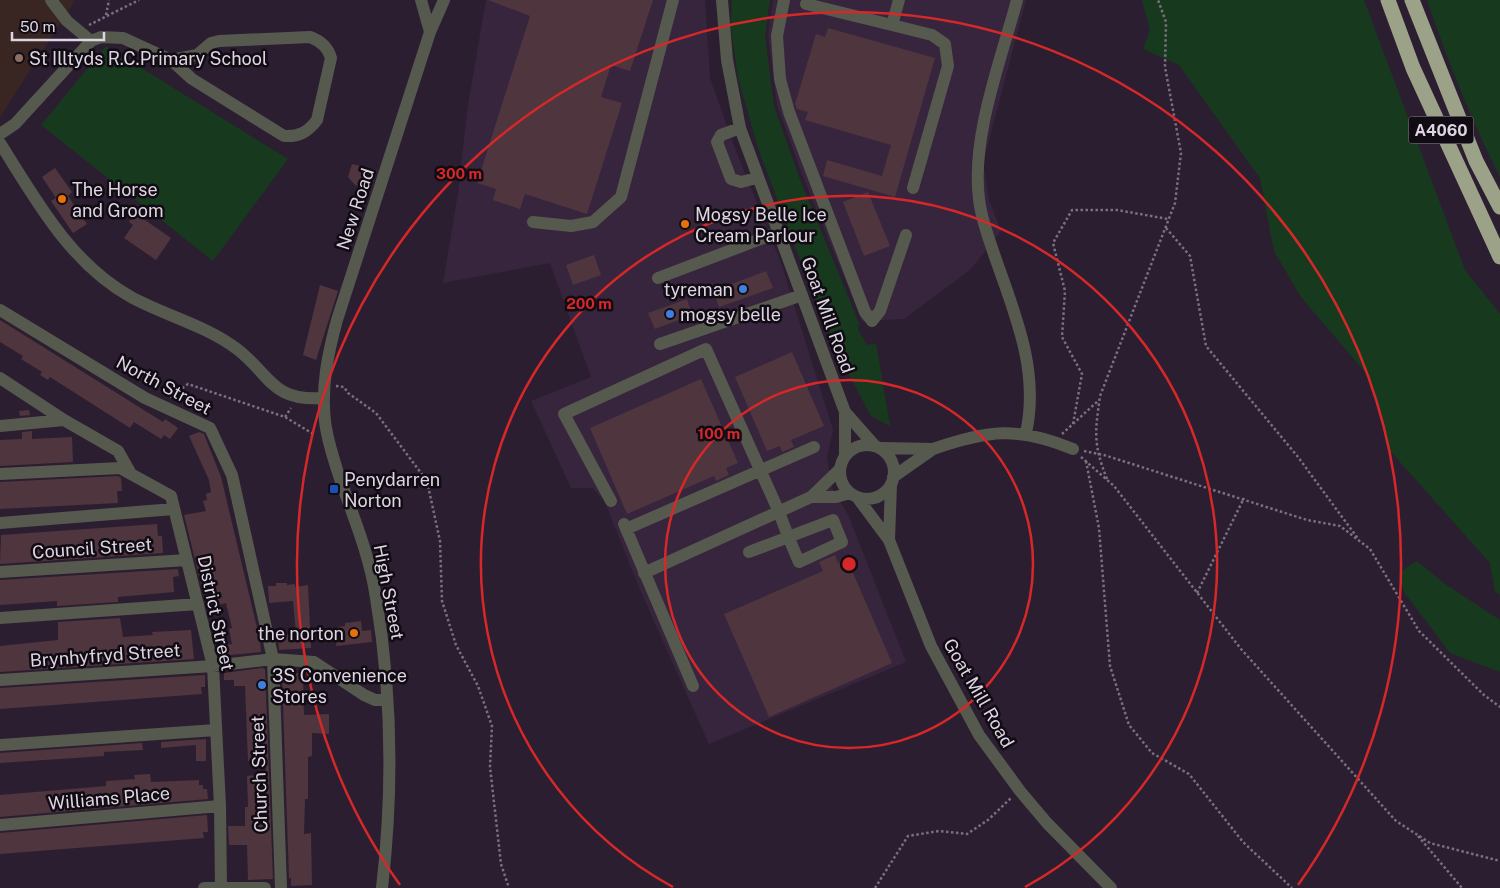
<svg xmlns="http://www.w3.org/2000/svg" width="1500" height="888" viewBox="0 0 1500 888" font-family="'Public Sans',sans-serif">
<rect width="100%" height="100%" fill="#2c1e31"/>
<path fill="#37253d" d="M486,0H705L710,78L734,146L781,263L833,430L827,457L832,487L849,517L906,662L709,744L641,592L605,502L593,488H571L531,401L591,377L550,263L443,283L458,193L468,105Z
M773,0H1026L983,163L989,200L1001,231L971,269L904,319L862,321L802,174L777,105L768,35Z"/>
<path fill="#392622" d="M0,0H75L0,117Z"/>
<path fill="#173a1e" d="M732,0H770L765,35L774,106L799,177L859,323L858,330L867,345L876,343L890,426L871,416L833,344L792,239L758,148L738,78L731,28Z
M1142,0H1364L1465,270L1500,314V595L1495,592L1490,563L1391,452L1370,378L1301,297L1274,251L1260,178L1179,65L1143,49L1150,30Z
M1427,0H1500V177C1471,120 1448,61 1427,0Z
M106,46L288,159L213,261L41,125Z
M1417,561L1445,584L1500,620V672L1450,653L1404,592L1399,572Z"/>
<path fill="#4f353e" d="M488,0H653L630,71L611,65L601,97L622,103L587,214L525,194L520,209L493,200L496,189L477,183L530,16Z
M828,28L935,58L895,197L823,176L827,160L882,176L891,145L805,120L808,112L797,109L795,104L816,34L825,37Z
M352,164L377,170L371,189L355,185L348,177Z
M55,168L72,192L68,196L87,224L73,233L51,201L56,198L42,177Z
M868,192L890,246L864,256L843,202Z
M135,213L171,238L156,260L124,238L133,225L129,222Z
M594,255L601,275L573,285L566,265Z
M766,271L773,288L719,307L713,291Z
M320,285L338,291L316,360L303,355Z
M687,299L692,315L655,329L648,313Z
M0,320L163,422L165,419L178,428L170,439L164,435L161,439L134,422L130,428L50,377L48,380L40,375L42,372L21,359L23,356L0,342Z
M792,352L824,426L791,440L794,447L782,452L780,446L767,451L735,377Z
M701,379L738,463L726,468L729,475L716,481L714,476L627,514L590,428Z
M29,410L30,415L20,416L19,411Z
M32,431V439L72,437L73,462L0,466V440L22,439V432Z
M199,432L204,434L221,477L260,640L261,652L219,656L216,646L232,644L229,629L232,628L226,603L207,608L184,515L206,511L203,501L207,500L206,494L211,492L209,480L189,436Z
M118,476L121,478L122,491H117L118,503L0,509V482Z
M157,524L158,536H162L163,553L0,564L1,535Z
M835,555L838,563L847,559L892,663L769,717L724,614L823,571L819,562Z
M178,569L179,576L173,577L174,592L118,597V602L57,606V601L0,605V580Z
M276,583H287V585L295,584V587L308,585L311,648L279,650L278,636L296,634L293,601L269,603L268,586H276Z
M120,618L123,637L153,635L152,632L191,630L194,659L0,672V646L58,640V622Z
M361,621L362,631L371,630L372,642L336,646L337,627L345,626V623Z
M262,668L265,669L273,879L248,880L247,845H229L228,826H245V807H248L247,776L266,774V761H248L245,686H234V680H224V673Z
M282,673H303L304,715L329,714V734L312,733V756L308,757V799H305L304,834L311,833L312,885L291,886V878H289Z
M205,675V687H201L202,694L0,709V688Z
M206,739V761H196V745L161,748V742Z
M142,743L143,750L104,752V756L0,763V753Z
M150,774L151,782L199,780V785H203V789H207L208,799L0,817V795L106,786V781L135,779L134,775Z
M207,815L208,832H203L204,838L0,854V833Z"/>
<g fill="none" stroke-linecap="round" stroke-linejoin="round">
<path stroke="#7b6f80" stroke-width="2.5" stroke-dasharray="2.5 2.5" stroke-linecap="butt" d="M106,15L109,0
M89,25L139,0
M1166,228L1190,256L1206,346L1298,457L1359,540
M336,386L344,387L348,393L376,413L427,481L440,541L442,601L456,645L478,686L492,726L490,767L501,864L509,888
M170,397L188,384L285,417L315,435
M285,417L291,408
M1073,424L1082,374L1062,337L1065,291L1053,243L1072,210H1117L1168,219
M1062,434L1099,400
M1084,451L1104,455L1307,520L1340,526L1370,549L1419,631L1484,695L1500,707
M1081,457L1114,486L1241,649L1396,821L1430,843L1500,861
M1086,461L1099,528L1110,666L1129,725L1152,753L1189,774L1243,842L1292,888
M1107,479C1093,444 1095,432 1100,396L1175,203L1181,153L1165,67L1166,22L1158,0
M1197,593L1244,498
M1418,836L1462,888
M875,888L908,836L939,831L967,834L988,820L1011,798"/>
<path stroke="#56594e" stroke-width="12" d="M51,0L67,21L91,41
M421,0L430,32
M722,0L727,60L740,128L845,412V456
M784,0L777,36L780,79L789,112L865,312L872,321L880,311L906,235
M1017,0C1001,60 971,137 979,199C981,218 988,236 994,254C1014,312 1040,370 1026,433
M806,4L892,25L899,0
M892,25L932,35L945,44L948,66L913,188
M740,128L721,135L717,142L731,179L741,182L757,178
M0,134L15,124L91,41L101,37L123,38L171,60L192,79L284,136C299,137 308,132 317,120L331,58C328,47 321,41 310,37L219,41L211,43L197,55L171,60
M0,143C36,200 70,263 131,297C166,316 205,325 237,349C271,375 271,402 324,398
M533,222L571,226L593,222L621,197L673,0
M658,278L779,232
M0,310L145,398L210,428L232,475L273,659L281,888
M660,344L802,295
M0,378L64,420L118,451L131,474
M845,412L875,446
M0,426L64,420
M840 472a27 27 0 1 1 54 0a27 27 0 1 1-54 0Z
M881,448L933,449L893,477
M933,449C988,430 1017,426 1073,449
M840,469L811,497H836L850,493
M0,474L120,468L171,496L213,666L220,806L221,888
M857,497L889,540L931,646L979,735L1020,791L1047,823L1111,888
M611,501L564,414L706,349L779,512C785,529 792,546 799,562L842,542L833,520L749,552
M0,523L174,509
M624,524L693,686
M626,529L814,447
M889,540L891,484
M0,572L187,560
M644,573L811,497
M0,618L198,604
M0,680L213,666L273,659L314,662L364,695L375,700H387
M0,745L216,730
M0,825L220,806
M204,888H265
M382,888C393,793 392,693 376,598C370,557 354,518 340,479C334,460 327,440 325,421C321,386 328,353 337,320L430,32L444,0"/>
<path stroke="#9ba287" stroke-width="15" d="M1388,0L1413,68L1500,257
M1412,0L1476,161L1500,207"/>
</g>
<g fill="none" stroke="#d62828" stroke-width="2.5">
<circle cx="849" cy="564" r="184"/>
<path d="M673 887A368 368 0 1 1 1025 887"/>
<path d="M400 885A552 552 0 1 1 1298 885"/>
</g>
<circle fill="#8d6e63" stroke="#110b13" stroke-width="2" cx="19" cy="58" r="5"/>
<g fill="#e8710a" stroke="#110b13" stroke-width="2">
<circle cx="62" cy="199" r="5"/>
<circle cx="685" cy="224" r="5"/>
<circle cx="354" cy="633" r="5"/>
</g>
<g fill="#3f7fe0" stroke="#110b13" stroke-width="2">
<circle cx="743" cy="289" r="5"/>
<circle cx="670" cy="314" r="5"/>
<circle cx="262" cy="685" r="5"/>
</g>
<rect fill="#1a4fb4" stroke="#110b13" stroke-width="2" x="329" y="484" width="10" height="10" rx="2.5"/>
<g text-anchor="middle" dominant-baseline="central" stroke-width="5" stroke-linejoin="round" paint-order="stroke">
<rect fill="#110b13" stroke="#a098a4" stroke-width="1" x="1408.5" y="116.5" width="65" height="27" rx="4"/>
<g font-size="16" font-weight="bold" fill="#ded5e2">
<text x="1441" y="130">A4060</text>
</g>
<g font-size="18" fill="#ded5e2" stroke="#110b13" text-anchor="start">
<text x="29" y="58">St Illtyds R.C.Primary School</text>
<text x="72" y="189">The Horse<tspan x="72" dy="21">and Groom</tspan></text>
<text x="695" y="214">Mogsy Belle Ice<tspan x="695" dy="21">Cream Parlour</tspan></text>
<text x="733" y="289" text-anchor="end">tyreman</text>
<text x="680" y="314">mogsy belle</text>
<text x="344" y="479">Penydarren<tspan x="344" dy="21">Norton</tspan></text>
<text x="344" y="633" text-anchor="end">the norton</text>
<text x="272" y="675">3S Convenience<tspan x="272" dy="21">Stores</tspan></text>
</g>
<g font-size="18" fill="#ded5e2" stroke="#110b13">
<text transform="translate(355 209) rotate(-72)">New Road</text>
<text transform="translate(828 315) rotate(70)">Goat Mill Road</text>
<text transform="translate(164 385) rotate(28)">North Street</text>
<text transform="translate(92 548) rotate(-4)">Council Street</text>
<text transform="translate(389 592) rotate(79)">High Street</text>
<text transform="translate(216 613) rotate(78)">District Street</text>
<text transform="translate(105 655) rotate(-4)">Brynhyfryd Street</text>
<text transform="translate(979 693) rotate(60)">Goat Mill Road</text>
<text transform="translate(259 774) rotate(-92)">Church Street</text>
<text transform="translate(109 798) rotate(-5)">Williams Place</text>
</g>
</g>
<circle cx="849" cy="564" r="8" fill="#d62828" stroke="#110b13" stroke-width="2.5"/>
<g font-size="15" text-anchor="middle" font-weight="bold" fill="#d62828" stroke="#110b13" stroke-width="5" stroke-linejoin="round" paint-order="stroke">
<text x="459" y="179">300 m</text>
<text x="589" y="309">200 m</text>
<text x="719" y="439">100 m</text>
</g>
<path d="M12 32v8h92v-8" fill="none" stroke="#ded5e2" stroke-width="2.5"/>
<text x="20" y="32" font-size="15" fill="#ded5e2" stroke="#110b13" stroke-width="4" paint-order="stroke">50 m</text>
</svg>
